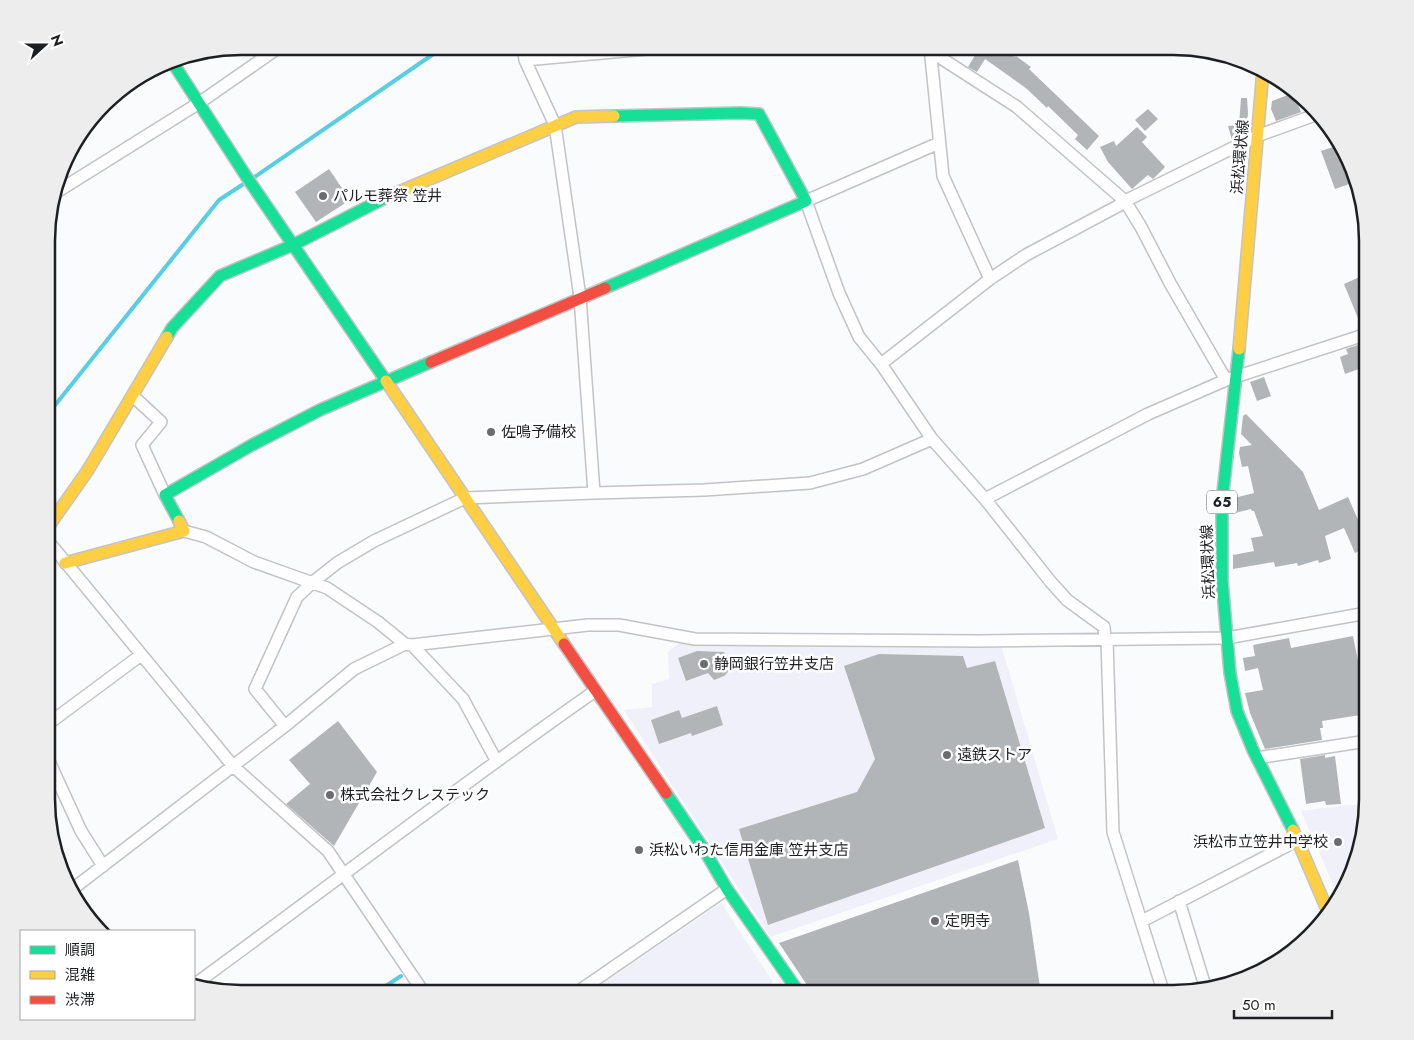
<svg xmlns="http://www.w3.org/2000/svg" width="1414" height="1040" viewBox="0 0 1414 1040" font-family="Jost,'Noto Sans JP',sans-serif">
<rect width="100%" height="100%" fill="#fafbfd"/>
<path fill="#eff0fa" d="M679,643L1002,648L1058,839L770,937L624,710L652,707V684L669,679L668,652Z
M1347,805H1367V811L1353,873L1339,898L1301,811Z
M721,903L773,982L758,994L589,993Z"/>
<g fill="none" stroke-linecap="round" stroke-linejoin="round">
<path stroke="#58cee2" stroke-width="4" d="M253,178L445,46
M48,414L219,200L245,183
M375,993L401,976"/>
</g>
<path fill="#b2b5b7" d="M980,47H1000L1015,57L1016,56L1031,67L1029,69L1099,136L1087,150L1075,139L1078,135L1048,106L1047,108L1027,89L1002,71L985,59L977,72L968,67Z
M1293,93L1301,112L1276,121L1271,109L1272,101Z
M1241,98H1247L1248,113L1246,133L1232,140L1228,126L1239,125Z
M1148,109L1158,119L1145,131L1135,120Z
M1137,127L1147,137L1142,142L1165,167L1153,179L1148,175L1132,189L1108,162L1100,147L1114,141L1116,146Z
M1339,145L1347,154L1355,182L1335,189L1321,151Z
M329,169L350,200L316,222L295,192Z
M1364,275L1367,281V327L1362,328L1344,284Z
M1367,342V366L1345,374L1340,357L1348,354L1346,349Z
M1264,377L1271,396L1257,401L1250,382Z
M1246,414L1303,472L1319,510L1348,497L1367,540V547L1355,553L1344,528L1325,536L1331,559L1319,563L1318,560L1298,566L1297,563L1275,567L1274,562L1233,569V555L1254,551L1251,538L1263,536L1254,511H1252L1251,509L1235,513L1233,505L1234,498L1254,493L1248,466L1242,467L1239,453L1240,447L1252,445L1241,434L1243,416Z
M1353,636L1359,666L1364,665L1367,683V714L1322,721L1323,728H1320L1322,740L1265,749L1250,713L1245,693L1263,690L1258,668L1245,671L1243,658L1255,656L1253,645L1289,638L1291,648Z
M697,651L724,652L730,670L724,676L714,680L708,673L686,681L678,658Z
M879,654L963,656L967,668L995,661L1045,828L768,925L739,829L857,792L875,759L844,666Z
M717,706L723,725L692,736L691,733L659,744L651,720L679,710L682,718Z
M338,721L377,772L334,846L286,804L310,784L289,760Z
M1325,755V758L1335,756L1341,804L1326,805L1325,801L1306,804L1300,759Z
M1018,860L1029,913L1041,994H813L779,943Z"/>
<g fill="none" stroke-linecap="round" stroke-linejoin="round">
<defs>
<path id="street" d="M523,46L525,60
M930,47L943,176L990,279L1026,255L1118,206L1125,201L1257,136L1315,115
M930,51L1017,107L1125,201L1141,227L1170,283L1226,380
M55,193L199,103L281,46
M881,364L859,337L839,293L806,201L939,143
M133,396L161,422L142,445L165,495
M932,439L985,499L1050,581L1067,600L1104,627L1105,640
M594,493L704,490L810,483L863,469L932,439L881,364L990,279
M985,499L1148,414L1226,380L1367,334
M184,531L206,537L254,562L327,588L378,622L405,644
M48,541L233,766L328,851L424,993
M1107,640L1113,832L1164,994
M412,645L463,699L496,760
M48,724L141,655
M285,726L255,689L297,597L313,582L337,563L374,541L465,498L594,493L580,297L555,125L525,60L680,46
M1257,758L1367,741
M48,759L81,831L103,866
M70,891L285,726L354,669L405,644L412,645L588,625H619L695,639L979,641L1227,638L1367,613
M1179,901L1205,986
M1142,921L1298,840
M194,985C328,887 459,786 595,691
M576,993L727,889"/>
<path id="fast" d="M171,60L246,176L386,381
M605,288L806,201L759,114L741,113L614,116
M167,337L172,328L220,276L293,245L387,197
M1239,349L1222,501V580L1230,673L1237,711L1253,750L1293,830
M179,521L165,495L252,445L320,410L431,362
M666,793L703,848L727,889L800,994"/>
<path id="slow" d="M387,197L576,117L614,116
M1239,349L1263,70
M386,381L564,644
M48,527L88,470L167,337
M65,563L184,531L179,521
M1293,830L1329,914"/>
<path id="jam" d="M431,362L605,288
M564,644L666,793"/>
</defs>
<use href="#street" stroke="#c3c3c6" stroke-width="14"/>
<use href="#fast" stroke="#c3c3c6" stroke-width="14"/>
<use href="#slow" stroke="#c3c3c6" stroke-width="14"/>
<use href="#jam" stroke="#c3c3c6" stroke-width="14"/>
<use href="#street" stroke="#fefeff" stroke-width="11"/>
<use href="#fast" stroke="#16e098" stroke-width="11"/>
<use href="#slow" stroke="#ffcf43" stroke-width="11"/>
<use href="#jam" stroke="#f24e42" stroke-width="11"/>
</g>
<g fill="#6b6c6f" stroke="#fff" stroke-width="2">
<circle cx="323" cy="196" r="5"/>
<circle cx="491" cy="432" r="5"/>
<circle cx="704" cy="664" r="5"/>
<circle cx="947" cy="755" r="5"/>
<circle cx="330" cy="795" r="5"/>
<circle cx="1338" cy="842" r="5"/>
<circle cx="639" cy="850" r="5"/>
<circle cx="935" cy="921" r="5"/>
</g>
<g text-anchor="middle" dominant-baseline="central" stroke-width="5" stroke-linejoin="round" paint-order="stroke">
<rect fill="#fff" stroke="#626264" stroke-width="1" x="1207" y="490.5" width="30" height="23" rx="4"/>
<g font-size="14" font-weight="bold" fill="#1e1f22">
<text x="1222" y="502">65</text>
</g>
<g font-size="15" fill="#1e1f22" stroke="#fff">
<text transform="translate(1240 157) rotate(-85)">浜松環状線</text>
<text transform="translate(1208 562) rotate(-92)">浜松環状線</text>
</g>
<g font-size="15" fill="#1e1f22" stroke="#fff" text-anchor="start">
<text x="333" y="196">パルモ葬祭 笠井</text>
<text x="501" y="432">佐鳴予備校</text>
<text x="714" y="664">静岡銀行笠井支店</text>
<text x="957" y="755">遠鉄ストア</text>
<text x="340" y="795">株式会社クレステック</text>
<text x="1328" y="842" text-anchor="end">浜松市立笠井中学校</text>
<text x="649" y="850">浜松いわた信用金庫 笠井支店</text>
<text x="945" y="921">定明寺</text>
</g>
</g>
<path d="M0 0H1414V1040H0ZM241 55H1173A186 186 0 0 1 1359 241V799A186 186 0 0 1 1173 985H241A186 186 0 0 1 55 799V241A186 186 0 0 1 241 55Z" fill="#ededed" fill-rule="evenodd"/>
<path fill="none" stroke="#1e1f22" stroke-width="2.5" d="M241 55H1173A186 186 0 0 1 1359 241V799A186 186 0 0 1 1173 985H241A186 186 0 0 1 55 799V241A186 186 0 0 1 241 55Z"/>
<rect x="20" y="930" width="175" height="90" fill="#ffffff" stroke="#a5a5a7"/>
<rect x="30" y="946" width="25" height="8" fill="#16e098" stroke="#a5a5a7"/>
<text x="65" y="955" font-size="15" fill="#1e1f22">順調</text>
<rect x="30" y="971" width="25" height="8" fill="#ffcf43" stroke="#a5a5a7"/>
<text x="65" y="980" font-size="15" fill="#1e1f22">混雑</text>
<rect x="30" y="996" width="25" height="8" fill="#f24e42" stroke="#a5a5a7"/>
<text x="65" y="1005" font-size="15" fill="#1e1f22">渋滞</text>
<g transform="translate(45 45) rotate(69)" stroke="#ffffff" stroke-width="4" paint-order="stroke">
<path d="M0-4L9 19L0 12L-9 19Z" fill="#1e1f22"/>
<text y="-8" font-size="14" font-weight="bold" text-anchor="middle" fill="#1e1f22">N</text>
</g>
<path d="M1234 1010v8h98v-8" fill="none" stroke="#1e1f22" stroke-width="2.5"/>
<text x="1242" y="1010" font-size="15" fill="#1e1f22" stroke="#ffffff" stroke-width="4" paint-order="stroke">50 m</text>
</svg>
